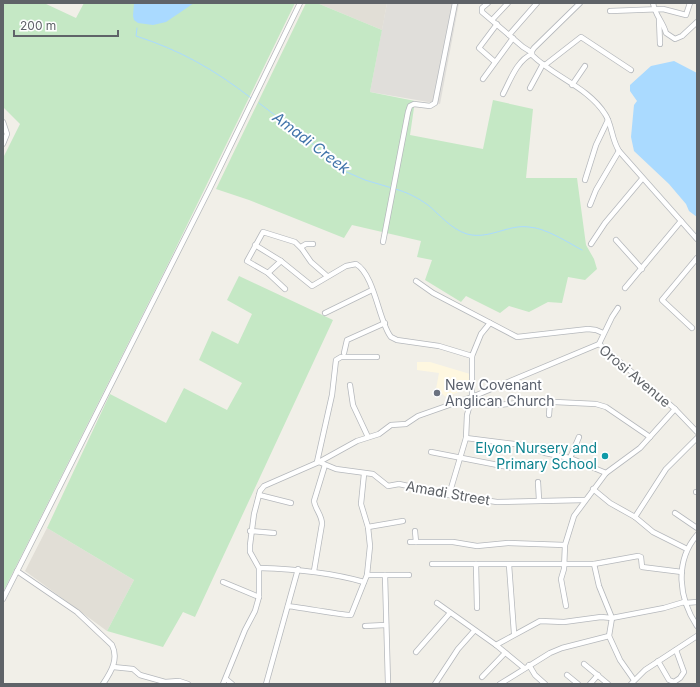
<svg xmlns="http://www.w3.org/2000/svg" width="700" height="687" font-family="Inter,sans-serif">
	<style>
		.commercial { fill: #fef7e0 }
		.industrial { fill: #e0deda }
		.education { fill: #e1ded6 }
		.green { fill: #c5e8c5 }
		.water { fill: #aadaff }
		.lines { fill: none; stroke-linecap: round; stroke-linejoin: round }
		.stream { stroke: #aadaff; stroke-width: 1 }
		.minor-casing { stroke: #b5b8bc; stroke-width: 6 }
		.minor { stroke: #fff; stroke-width: 4.5 }
		.worship-dot { fill: #6b7280; stroke: #fff; stroke-width: 1.5 }
		.culture-dot { fill: #0f9aa8; stroke: #fff; stroke-width: 1.5 }
		.labels { text-anchor: middle; stroke-width: 4; stroke-linejoin: round; paint-order: stroke }
		.street-label { font-size: 14px; fill: #5f6368; stroke: #fff }
		.worship-label { font-size: 14px; fill: #5b616d; stroke: #fff; text-anchor: start }
		.culture-label { font-size: 14px; fill: #0d838f; stroke: #fff; text-anchor: end }
		.water-label { font-size: 15px; font-style: italic; fill: #4174aa; stroke: #fff }
	</style>
	<rect width="100%" height="100%" fill="#f1efe8"/>
	<polygon class="commercial" points="417,362 430,362 470,374 469,388 446,397 436,389 439,373 417,370"/>
	<polygon class="industrial" points="387,3 459,3 440,104 370,92"/>
	<g class="education">
		<polygon points="317,3 387,3 382,30"/>
		<polygon points="47,528 134,580 107,631 25,571"/>
	</g>
	<g class="green">
		<polygon points="3,3 44,3 76,18 84,3 295,3 170,260 3,592 3,158 20,124 3,107"/>
		<polygon points="306,3 317,3 382,30 370,92 415,101 410,135 483,149 493,100 533,109 526,178 577,178 586,245 594,259 597,269 585,280 568,277 562,303 548,302 529,312 509,306 500,313 466,296 461,302 425,280 432,260 417,257 421,241 352,225 344,238 249,200 216,189"/>
		<polygon points="239,276 333,320 195,617 183,612 163,647 107,631 134,580 47,528 110,394 166,423 184,388 227,410 242,383 199,360 212,331 238,344 252,314 227,300"/>
	</g>
	<g class="water">
		<polygon points="134,3 194,3 166,22 153,25 138,23 134,20 133,16"/>
		<polygon points="674,61 697,73 697,217 689,211 686,204 669,184 634,151 631,137 634,105 637,101 630,91 630,85 651,66"/>
	</g>
	<g class="lines">
		<g class="stream">
			<path d="M137,28L136,36C180,50 215,70 251,98"/>
			<polyline points="259,103 318,148 342,170 365,180 392,188"/>
			<path d="M395,189C407,192 418,198 428,205C440,215 451,229 467,234C489,240 508,224 529,227C546,228 567,242 582,250"/>
		</g>
		<defs>
			<g id="minor">
				<polyline points="488,3 482,8 482,12 523,47 531,52"/>
				<path d="M580,3L534,48L532,51V55C554,77 588,87 605,114C612,124 611,138 619,151L697,239"/>
				<path d="M653,3C655,15 663,22 666,33L675,39L682,36L697,22"/>
				<polyline points="610,11 663,9 686,15 690,3"/>
				<polyline points="659,19 660,44"/>
				<polyline points="492,20 508,3"/>
				<polyline points="509,35 537,3"/>
				<polyline points="495,62 479,48 497,24"/>
				<polyline points="545,65 581,37 631,70"/>
				<polyline points="483,79 513,38"/>
				<polyline points="572,85 585,66"/>
				<polyline points="530,88 543,64"/>
				<path d="M503,94C510,81 517,60 532,54"/>
				<polyline points="3,122 7,134 3,144"/>
				<polyline points="585,180 596,145 608,120"/>
				<polyline points="590,205 596,190 619,151"/>
				<polyline points="616,240 642,269"/>
				<polyline points="383,242 408,112 410,106 414,104 430,106 435,103 455,3"/>
				<polyline points="591,244 605,223 642,179"/>
				<path d="M255,245L281,261L312,286L346,266L356,264C375,275 379,323 391,337L397,340L439,346L472,356"/>
				<polyline points="301,247 306,244 313,244"/>
				<polyline points="268,273 281,261"/>
				<polyline points="416,281 433,293 517,337 588,329 596,330 603,333"/>
				<polyline points="625,288 681,221"/>
				<polyline points="285,289 268,273 247,261 263,232 295,242 302,249 311,262 327,276"/>
				<polyline points="325,313 372,290"/>
				<polyline points="692,328 662,300 697,258"/>
				<polyline points="599,344 612,317 618,308"/>
				<polyline points="344,353 347,340 385,323"/>
				<polyline points="350,385 353,405 368,437"/>
				<polyline points="470,403 499,405 534,401 596,404 606,407 650,437"/>
				<polyline points="549,415 550,402"/>
				<polyline points="466,438 523,445 545,453 570,458 606,473"/>
				<polyline points="431,452 513,468"/>
				<polyline points="570,458 579,437"/>
				<polyline points="317,462 332,395 336,360 341,357 377,357"/>
				<polyline points="319,462 336,469 373,474 388,486 399,484 449,495 497,502 585,500"/>
				<polyline points="538,482 539,500"/>
				<polyline points="593,489 610,503 635,517 653,532 687,549"/>
				<polyline points="696,492 697,492"/>
				<polyline points="259,495 291,503"/>
				<polyline points="449,495 466,438 467,415 472,397 472,356 481,334 490,323"/>
				<polyline points="675,513 697,528"/>
				<polyline points="635,517 666,469 697,438"/>
				<polyline points="368,527 403,521"/>
				<polyline points="250,531 274,533"/>
				<polyline points="415,531 416,542"/>
				<path d="M697,535C674,562 679,599 697,626"/>
				<polyline points="410,542 453,542 477,546 508,543 565,545"/>
				<polyline points="432,564 594,564 638,556 641,557 642,567 682,572"/>
				<polyline points="476,564 477,608"/>
				<polyline points="594,564 599,586 612,618 609,636 620,660 634,680"/>
				<polyline points="509,565 514,633"/>
				<path d="M259,568C295,569 329,572 364,582"/>
				<path d="M17,571L77,612L112,645C119,659 111,672 103,684"/>
				<path d="M314,571L322,524C322,515 315,509 314,501L325,465"/>
				<polyline points="367,575 409,575"/>
				<polyline points="385,575 388,684"/>
				<polyline points="223,582 259,597"/>
				<polyline points="3,599 210,188 300,3"/>
				<polyline points="437,603 496,645 524,668"/>
				<polyline points="685,603 697,602"/>
				<path d="M288,606C297,607 348,616 351,615L367,575L370,546L368,527L361,504L364,474"/>
				<polyline points="566,606 561,579 564,569 565,545 574,516 606,473 640,448 675,409"/>
				<polyline points="365,626 386,625"/>
				<polyline points="496,645 540,621 564,622 601,617 612,618 664,608 684,602"/>
				<polyline points="416,652 450,613"/>
				<polyline points="658,661 669,680 674,682 680,678 684,672 676,650"/>
				<polyline points="584,664 608,684"/>
				<polyline points="529,665 535,675 545,684"/>
				<polyline points="113,667 133,669 140,675 165,682 179,681 188,684"/>
				<polyline points="567,675 578,684"/>
				<polyline points="482,677 505,653"/>
				<polyline points="226,679 232,684"/>
				<polyline points="223,684 245,630 255,611 259,597 259,568 250,552 250,545 254,514 260,491 264,486 319,462 357,441 379,434 391,425 406,424 418,416 472,397 599,344 675,409 697,432"/>
				<polyline points="266,684 298,569"/>
				<polyline points="435,684 458,649 474,631"/>
				<polyline points="500,684 550,653 562,648 609,636"/>
				<polyline points="590,684 598,675"/>
				<polyline points="631,684 645,670 697,636"/>
			</g>
		</defs>
		<use href="#minor" class="minor-casing"/>
		<use href="#minor" class="minor"/>
	</g>
	<circle class="worship-dot" cx="437" cy="393" r="4"/>
	<circle class="culture-dot" cx="605" cy="456" r="4"/>
	<g class="labels">
		<g class="street-label">
			<text transform="translate(635 376) rotate(40)" y="5">Orosi Avenue</text>
			<text transform="translate(448 493) rotate(10)" y="5">Amadi Street</text>
		</g>
		<g class="worship-label">
			<text x="445" y="390">New Covenant<tspan x="445" dy="16">Anglican Church</tspan></text>
		</g>
		<g class="culture-label">
			<text x="597" y="453">Elyon Nursery and<tspan x="597" dy="16">Primary School</tspan></text>
		</g>
		<g class="water-label">
			<text transform="translate(311 143) rotate(37)" y="5">Amadi Creek</text>
		</g>
	</g>
	<rect width="700" height="687" fill="none" stroke="#5f6368" stroke-width="8"/>
	<path d="M14 30v6h104v-6" fill="none" stroke="#5f6368" stroke-width="2"/>
	<text x="20" y="30" font-size="12" fill="#5f6368" stroke="#ffffff" stroke-width="3" paint-order="stroke">200 m</text>
</svg>
